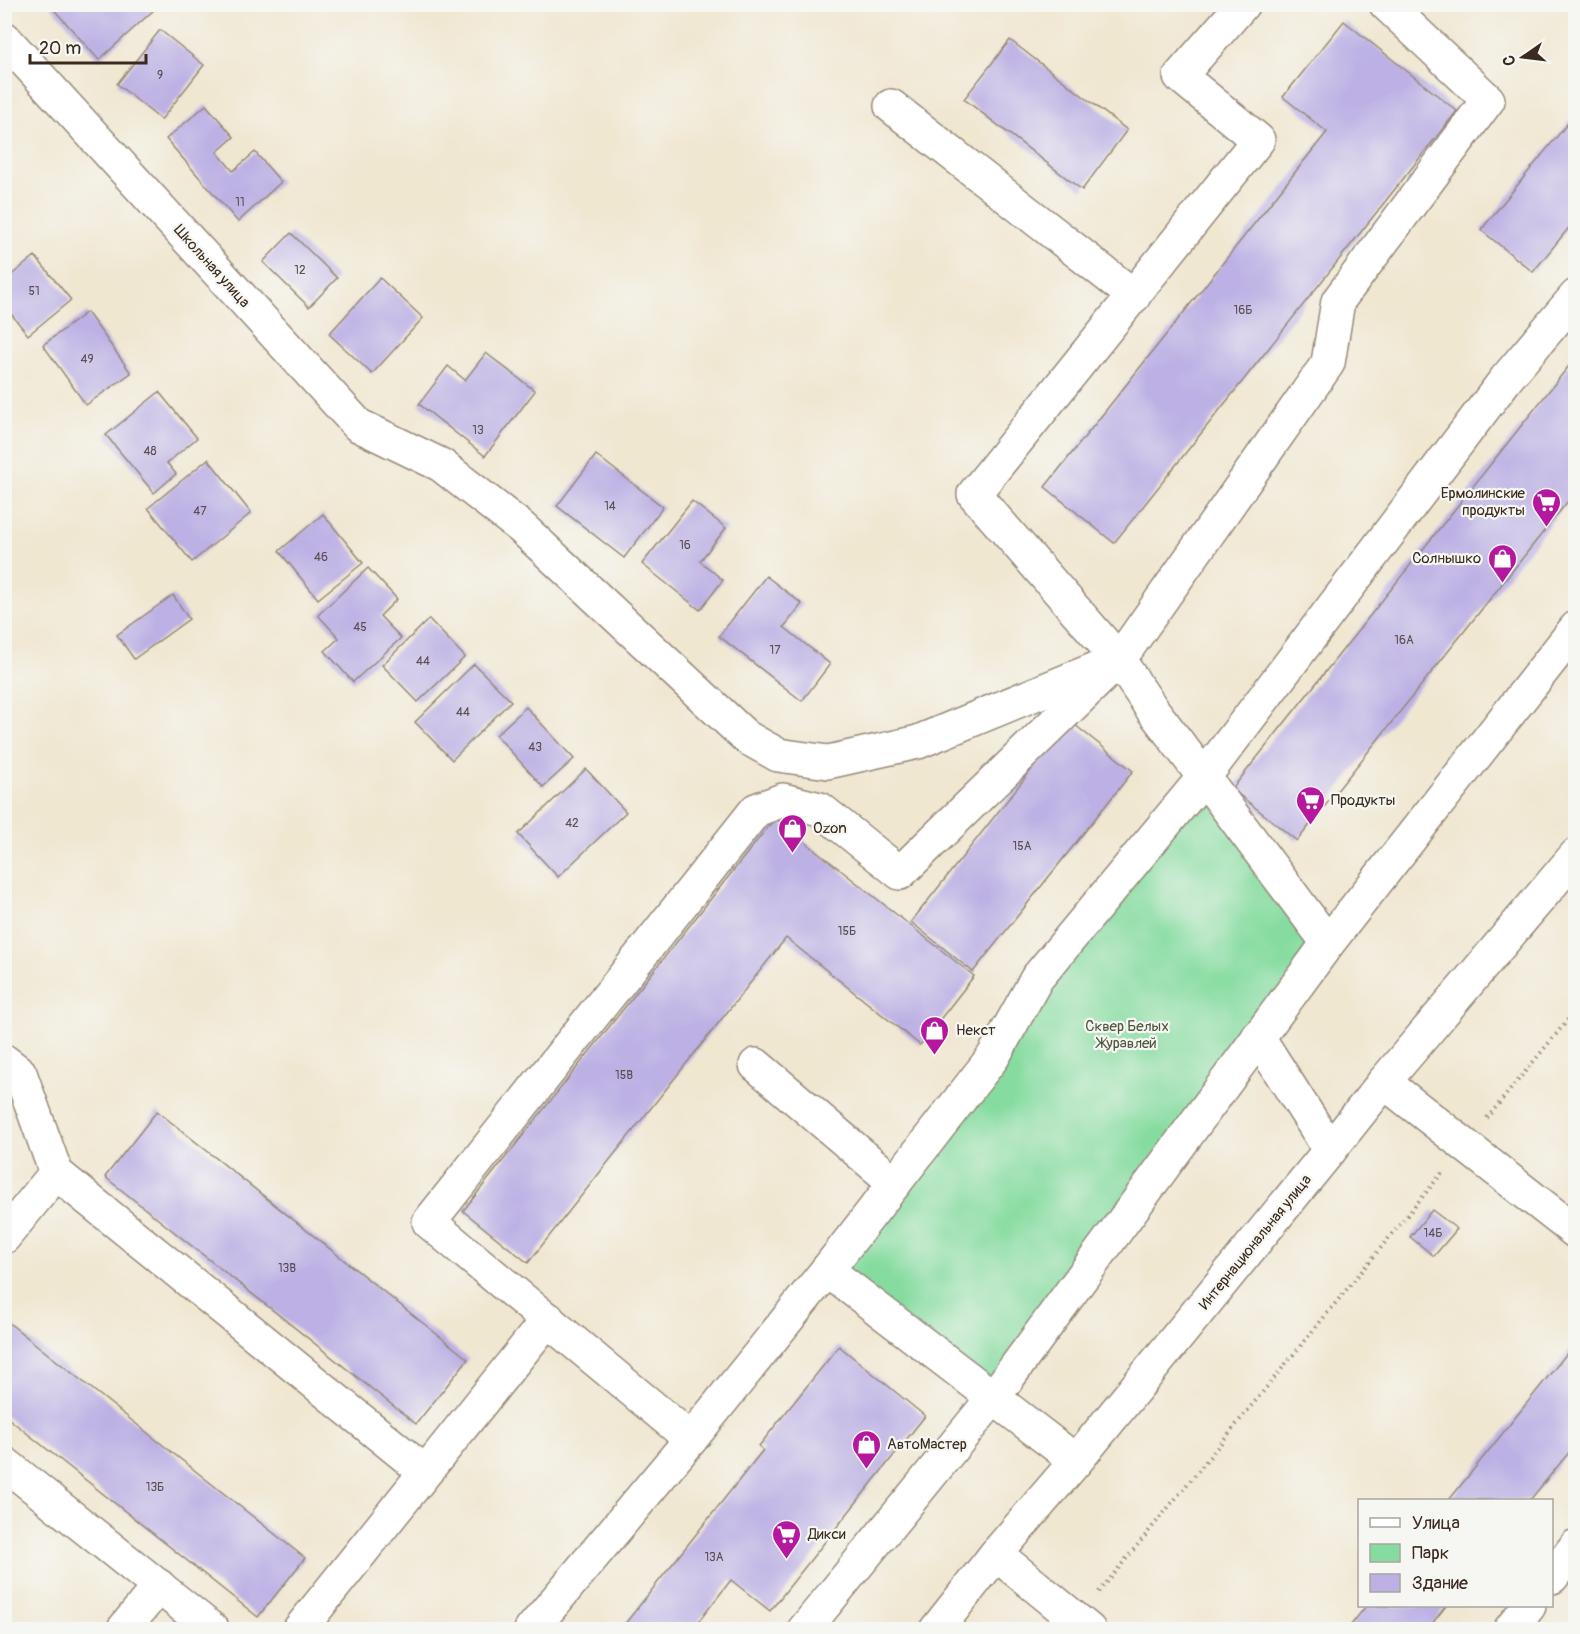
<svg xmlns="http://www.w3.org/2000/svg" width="1580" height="1634" font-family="Pangolin,sans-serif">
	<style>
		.green { fill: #86dca0; stroke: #60835f; stroke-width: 1.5 }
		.building { fill: #bcb0e4 }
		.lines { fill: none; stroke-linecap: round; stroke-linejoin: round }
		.minor-casing { stroke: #968878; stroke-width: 36 }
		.major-casing { stroke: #968878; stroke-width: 36 }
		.path { stroke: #968878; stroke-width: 4; stroke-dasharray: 1.5 4.5; stroke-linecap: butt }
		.minor { stroke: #fff; stroke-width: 33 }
		.major { stroke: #fff; stroke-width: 33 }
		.labels { text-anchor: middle; stroke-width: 4.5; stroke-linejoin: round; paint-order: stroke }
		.number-label { font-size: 12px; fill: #5b4c50 }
		.street-label { font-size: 15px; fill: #3b2a1e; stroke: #f6f6f2 }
		.poi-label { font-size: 15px; fill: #3b2a1e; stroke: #f6f6f2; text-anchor: start }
		.park-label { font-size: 15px; fill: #4e563e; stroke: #f6f6f2 }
	</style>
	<rect width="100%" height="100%" fill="#f6f6f2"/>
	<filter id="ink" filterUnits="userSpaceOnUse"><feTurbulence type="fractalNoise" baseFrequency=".0167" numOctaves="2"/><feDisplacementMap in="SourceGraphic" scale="12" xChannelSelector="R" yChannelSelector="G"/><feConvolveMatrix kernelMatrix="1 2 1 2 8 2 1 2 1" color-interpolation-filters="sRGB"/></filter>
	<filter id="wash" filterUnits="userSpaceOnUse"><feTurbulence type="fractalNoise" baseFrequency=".008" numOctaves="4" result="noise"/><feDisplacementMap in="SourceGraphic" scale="24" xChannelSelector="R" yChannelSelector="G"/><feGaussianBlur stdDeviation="1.35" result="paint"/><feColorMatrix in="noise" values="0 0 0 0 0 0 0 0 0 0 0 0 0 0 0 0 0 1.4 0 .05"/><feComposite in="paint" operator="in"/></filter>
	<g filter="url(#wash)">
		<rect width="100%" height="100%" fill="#f0e7d1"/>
		<polygon class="green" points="1204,777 1328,943 993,1398 827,1270"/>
		<g id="blocks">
			<g class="building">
				<polygon points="49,4 153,4 156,8 99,60"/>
				<polygon points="1145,4 1173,4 1173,6 1152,10"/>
				<polygon points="1344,21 1457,111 1114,543 1045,487 1327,132 1283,97"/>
				<polygon points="160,30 204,65 161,120 117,84"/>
				<polygon points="1010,40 1127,130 1082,190 964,99"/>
				<polygon points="206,105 234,137 217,152 233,171 255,152 281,182 238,222 166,139"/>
				<polygon points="1576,113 1576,219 1533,272 1481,230"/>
				<polygon points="291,233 337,278 309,307 263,262"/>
				<polygon points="35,256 71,300 28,335 4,305 4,281"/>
				<polygon points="380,278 423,318 372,374 329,334"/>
				<polygon points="87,312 131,373 86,405 43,345"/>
				<polygon points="486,353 535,391 485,456 419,404 448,366 465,380"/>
				<polygon points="1576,357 1576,491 1297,841 1232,789"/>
				<polygon points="159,392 197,438 167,463 176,474 154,493 106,435"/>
				<polygon points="596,455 663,507 624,558 557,506"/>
				<polygon points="208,459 251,513 192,562 148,508"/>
				<polygon points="692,501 726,528 700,561 723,580 700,610 642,564"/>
				<polygon points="323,514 363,563 318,599 279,551"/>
				<polygon points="368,568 397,599 380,616 401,638 353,682 325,651 339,638 318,615"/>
				<polygon points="766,576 802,604 784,627 830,664 802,701 719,636"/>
				<polygon points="173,595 189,619 134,659 117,635"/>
				<polygon points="429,619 465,657 418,702 382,665"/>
				<polygon points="474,664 511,701 452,760 415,722"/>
				<polygon points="526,707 574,759 543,787 496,735"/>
				<polygon points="1070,721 1133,771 973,972 911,922"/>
				<polygon points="586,769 626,812 558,877 518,834"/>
				<polygon points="775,818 974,976 920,1045 786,938 528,1263 463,1211"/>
				<polygon points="157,1111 468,1359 416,1424 105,1177"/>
				<polygon points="1432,1210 1457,1229 1434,1256 1410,1237"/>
				<polygon points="4,1319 305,1558 258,1617 4,1415"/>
				<polygon points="1576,1342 1576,1444 1530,1500 1449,1500"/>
				<polygon points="839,1346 925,1416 770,1611 731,1580 692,1630 620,1630 763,1450 759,1446"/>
				<polygon points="1366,1606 1446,1606 1427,1630 1347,1630"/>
			</g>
		</g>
	</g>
	<g filter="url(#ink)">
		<use href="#blocks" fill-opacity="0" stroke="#968878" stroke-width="1.5"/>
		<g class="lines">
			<defs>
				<g id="minor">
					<polyline points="1243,4 1180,76 1258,140 974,494 1119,660 1152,709 1204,777 1506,379 1576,296"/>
					<polyline points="4,38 358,425 441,465 522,528 746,737 778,755 828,762 918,742 1103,666"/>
					<polyline points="891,106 1134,296"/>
					<polyline points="1258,1037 1330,1150"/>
					<polyline points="4,1061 20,1073 56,1173 4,1237"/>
					<polyline points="756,1065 895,1183"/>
					<polyline points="1384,1082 1576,1232"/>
					<polyline points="56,1173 425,1472"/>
					<polyline points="827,1270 1076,1461"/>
					<polyline points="691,1439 429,1222 756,810 783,800 820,809 900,873 1119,660 1328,363 1338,301 1488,100 1386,4"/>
					<polyline points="4,1463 213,1630"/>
					<polyline points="996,1554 1089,1630"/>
					<polyline points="1552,1577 1576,1546"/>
					<polyline points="123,1630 159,1586"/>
					<polyline points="299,1630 548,1319"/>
					<polyline points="531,1630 691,1439 827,1270 993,1057 1037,978 1204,777 1328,943"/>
					<polyline points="804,1630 993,1398 1328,943 1576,628"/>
					<polyline points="1510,1630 1529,1606"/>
				</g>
				<polyline id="major" points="936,1630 996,1554 1076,1461 1330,1150 1384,1082 1576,855"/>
			</defs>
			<use href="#minor" class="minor-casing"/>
			<use href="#major" class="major-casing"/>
			<g class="path">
				<polyline points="1487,1118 1576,1010"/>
				<polyline points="1099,1592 1442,1173"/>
			</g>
			<use href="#minor" class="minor"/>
			<use href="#major" class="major"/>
		</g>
	</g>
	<defs>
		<symbol id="supermarket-pin" viewBox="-11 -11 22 30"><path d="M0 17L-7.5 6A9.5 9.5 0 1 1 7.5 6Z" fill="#b5179e" stroke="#f6f6f2"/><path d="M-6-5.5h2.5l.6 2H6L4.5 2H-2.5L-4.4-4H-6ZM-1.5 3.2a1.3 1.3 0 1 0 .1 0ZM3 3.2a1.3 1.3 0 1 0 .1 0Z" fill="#fff"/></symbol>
		<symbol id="shop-pin" viewBox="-11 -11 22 30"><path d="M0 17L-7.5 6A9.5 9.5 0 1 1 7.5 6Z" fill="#b5179e" stroke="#f6f6f2"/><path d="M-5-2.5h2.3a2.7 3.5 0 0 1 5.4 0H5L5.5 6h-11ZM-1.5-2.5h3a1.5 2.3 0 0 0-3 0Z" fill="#fff"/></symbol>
	</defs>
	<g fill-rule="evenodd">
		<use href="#supermarket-pin" x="1530" y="486" width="33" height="45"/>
		<use href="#shop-pin" x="1486" y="542" width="33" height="45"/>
		<use href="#supermarket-pin" x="1294" y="784" width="33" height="45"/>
		<use href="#shop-pin" x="776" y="812" width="33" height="45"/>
		<use href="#shop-pin" x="918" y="1014" width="33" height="45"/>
		<use href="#shop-pin" x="850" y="1428" width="33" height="45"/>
		<use href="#supermarket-pin" x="770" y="1518" width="33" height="45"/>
	</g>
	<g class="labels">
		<g class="number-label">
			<text x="160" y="79">9</text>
			<text x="240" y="206">11</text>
			<text x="300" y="274">12</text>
			<text x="34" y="295">51</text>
			<text x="1243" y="314">16Б</text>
			<text x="87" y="363">49</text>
			<text x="478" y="434">13</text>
			<text x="150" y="455">48</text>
			<text x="610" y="510">14</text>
			<text x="200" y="515">47</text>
			<text x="685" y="549">16</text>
			<text x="321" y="561">46</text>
			<text x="360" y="631">45</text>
			<text x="1404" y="644">16А</text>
			<text x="775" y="654">17</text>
			<text x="423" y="665">44</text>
			<text x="463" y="716">44</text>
			<text x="535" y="751">43</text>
			<text x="572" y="827">42</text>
			<text x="1022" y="850">15А</text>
			<text x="847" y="935">15Б</text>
			<text x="624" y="1079">15В</text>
			<text x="1433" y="1237">14Б</text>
			<text x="287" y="1272">13В</text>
			<text x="155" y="1491">13Б</text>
			<text x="714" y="1561">13А</text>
		</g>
		<g class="street-label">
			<text transform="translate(212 266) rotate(48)" y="5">Школьная улица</text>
			<text transform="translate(1255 1242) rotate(-51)" y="5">Интернациональная улица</text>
		</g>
		<g class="poi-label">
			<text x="1525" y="498" text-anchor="end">Ермолинские<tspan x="1525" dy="17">продукты</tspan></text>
			<text x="1481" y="563" text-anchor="end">Солнышко</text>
			<text x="1331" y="805">Продукты</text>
			<text x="813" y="833">Ozon</text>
			<text x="956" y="1035">Некст</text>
			<text x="887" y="1449">АвтоМастер</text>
			<text x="808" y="1539">Дикси</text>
		</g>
		<g class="park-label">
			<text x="1127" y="1031">Сквер Белых<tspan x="1127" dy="17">Журавлей</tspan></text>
		</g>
	</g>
	<rect width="1580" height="1634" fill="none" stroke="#f6f6f2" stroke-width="24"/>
	<rect x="1358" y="1499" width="195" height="108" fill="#f6f6f2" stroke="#aba49d" stroke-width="1.5"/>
	<rect x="1370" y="1518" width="30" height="9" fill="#ffffff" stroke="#aba49d" stroke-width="1.5"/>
	<text x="1412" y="1529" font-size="18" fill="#3b2a1e">Улица</text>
	<rect x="1370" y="1544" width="30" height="18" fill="#86dca0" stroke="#aba49d" stroke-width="1.5"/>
	<text x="1412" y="1559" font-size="18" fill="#3b2a1e">Парк</text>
	<rect x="1370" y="1574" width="30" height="18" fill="#bcb0e4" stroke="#aba49d" stroke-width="1.5"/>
	<text x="1412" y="1589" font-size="18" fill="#3b2a1e">Здание</text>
	<g transform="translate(1523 57) rotate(256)" stroke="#f6f6f2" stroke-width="4.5" paint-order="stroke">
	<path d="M0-4.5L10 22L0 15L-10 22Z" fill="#3b2a1e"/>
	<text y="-9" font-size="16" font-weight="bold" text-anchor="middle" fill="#3b2a1e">С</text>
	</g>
	<path d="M30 54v9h116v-9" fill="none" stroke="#3b2a1e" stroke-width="3"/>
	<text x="39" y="54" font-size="18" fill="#3b2a1e" stroke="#f6f6f2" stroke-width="4.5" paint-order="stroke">20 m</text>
</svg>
